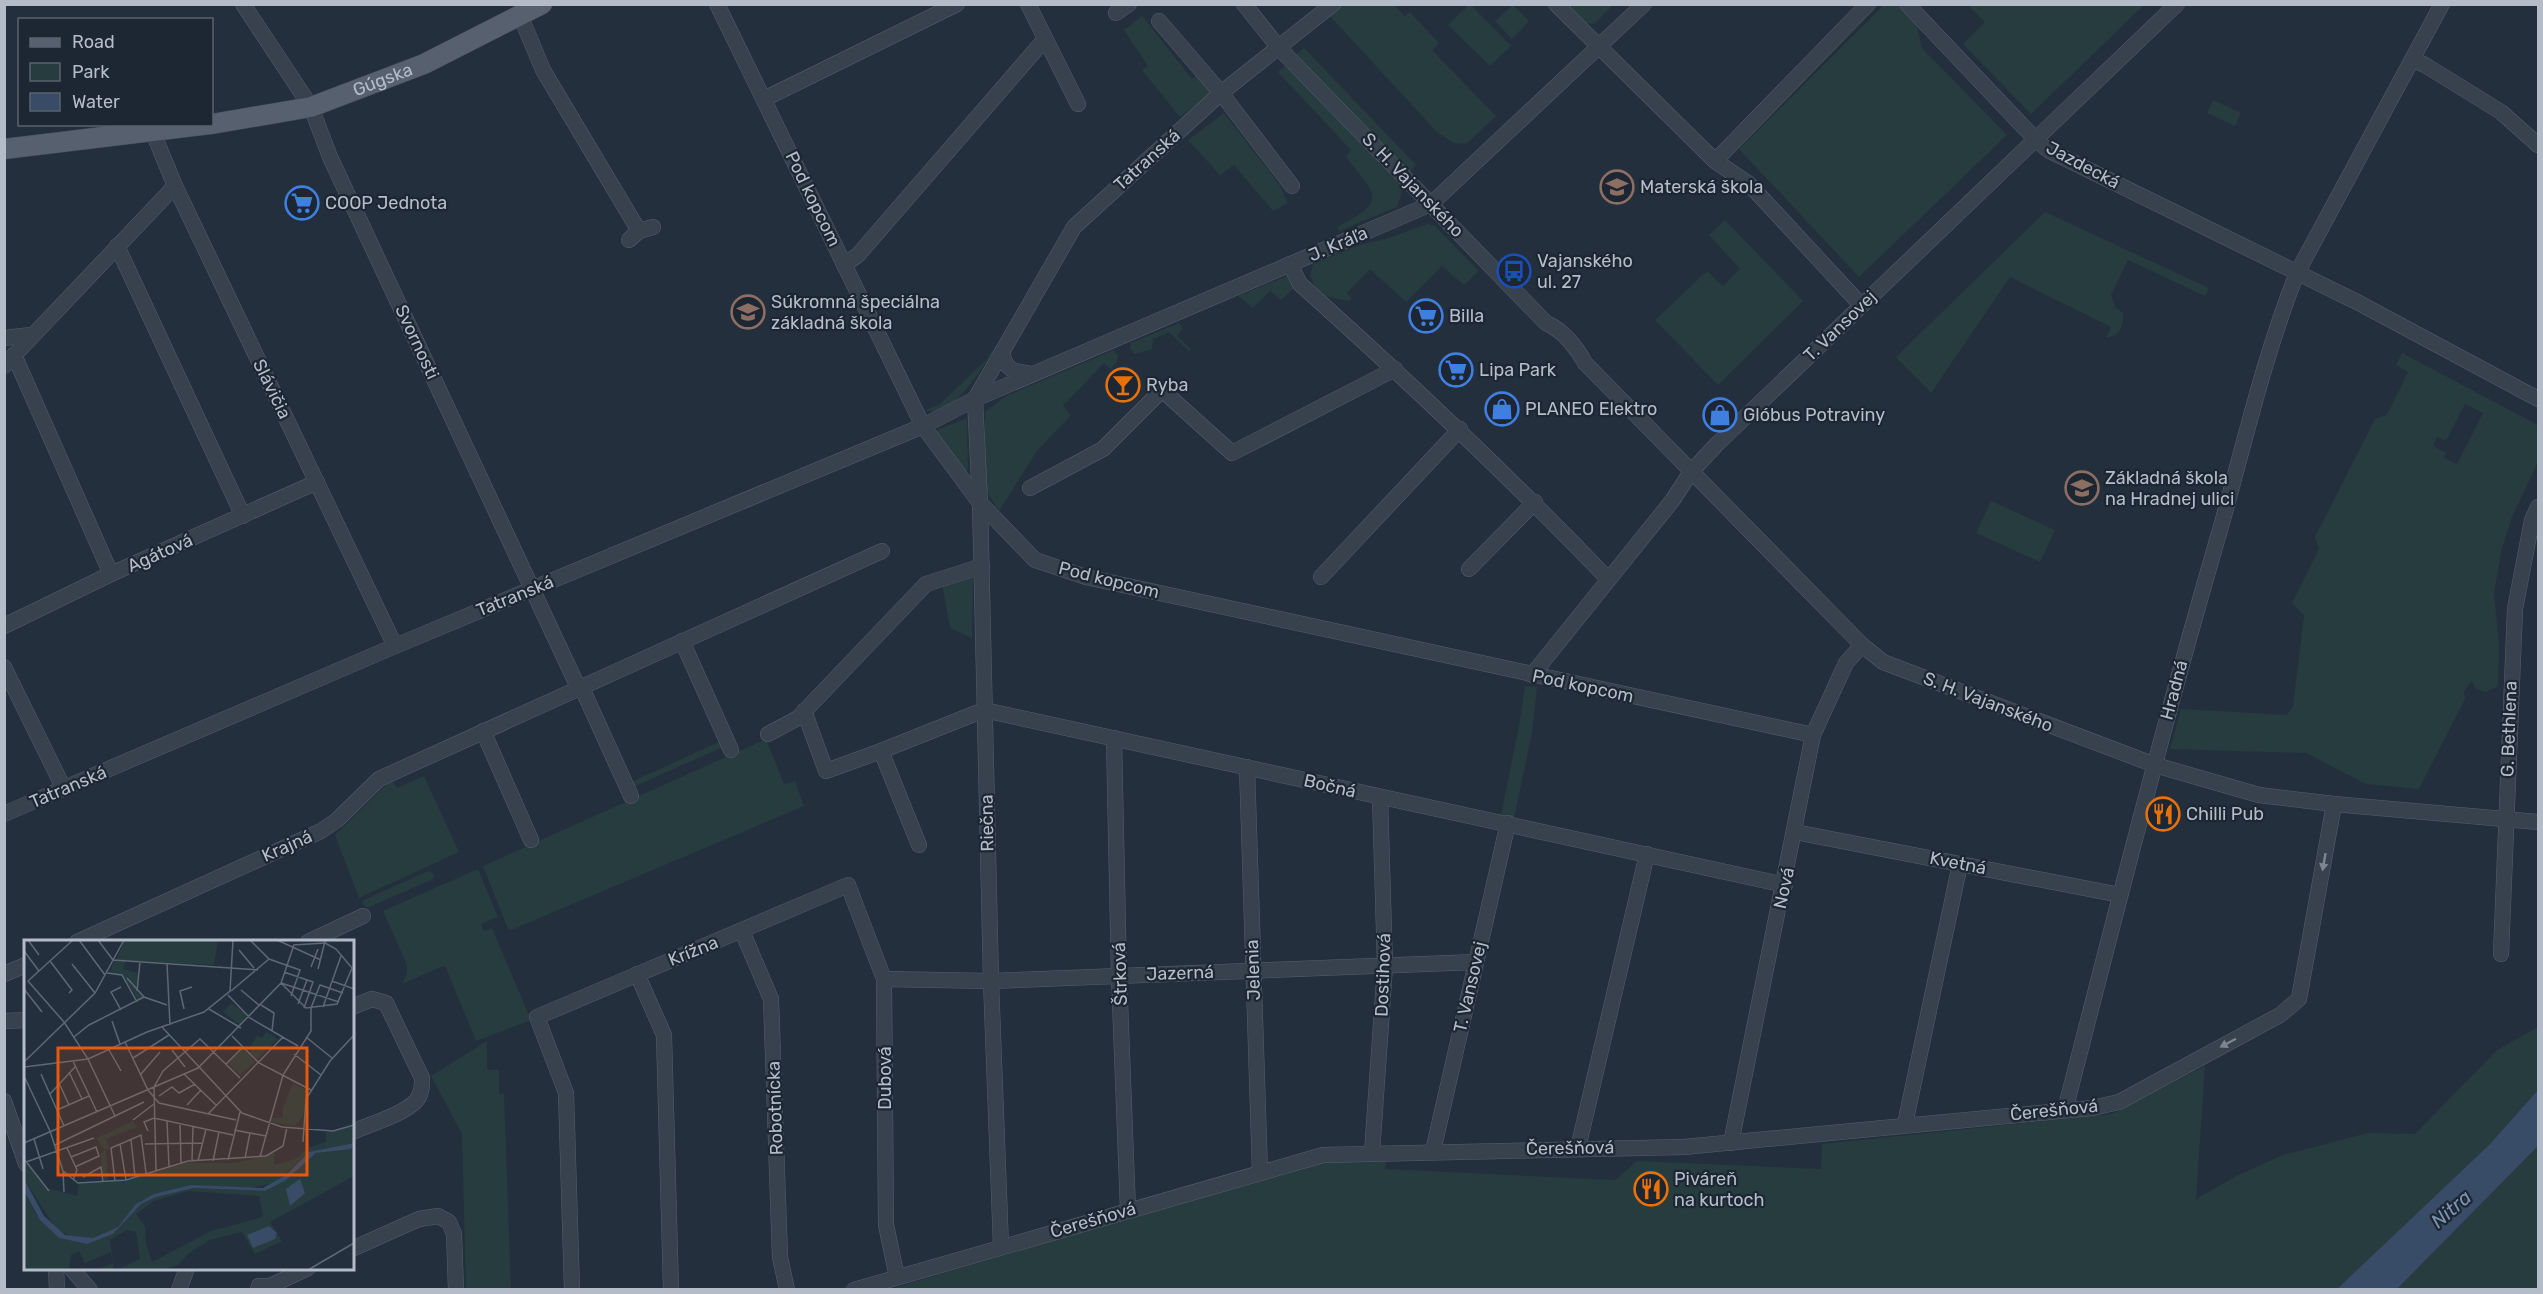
<svg xmlns="http://www.w3.org/2000/svg" width="2543" height="1294" font-family="Rubik,sans-serif">
	<style>
		.green { fill: #263c3f; fill-rule: evenodd }
		.water { fill: #394c67 }
		.lines { fill: none; stroke-linecap: round; stroke-linejoin: round }
		.minor-casing { stroke: #565f6c; stroke-width: 16 }
		.major-casing { stroke: #414a57; stroke-width: 21 }
		.minor { stroke: #38414e; stroke-width: 15 }
		.major { stroke: #56606e; stroke-width: 20 }
		.oneway { fill: #7c8592 }
		.labels { text-anchor: middle; stroke-width: 4.5; stroke-linejoin: round; paint-order: stroke }
		.street-label { font-size: 18px; fill: #b4bcc9; stroke: #1d2633 }
		.poi-label { font-size: 18px; fill: #b4bcc9; stroke: #1d2633; text-anchor: start }
		.water-label { font-size: 20px; font-style: italic; fill: #7c92b1; stroke: #1d2633 }
		.inset-road { fill: none; stroke: #5e6776; stroke-width: 1.5 }
		.view { fill: #e8590c; fill-opacity: 0.15; stroke: #e8590c; stroke-width: 3 }
		.inset-edge { fill: none; stroke: #b4bcc9; stroke-width: 3 }
	</style>
	<rect width="100%" height="100%" fill="#242f3e"/>
	<g class="green">
		<polygon points="1341,4 1394,5 1405,16 1410,12 1439,43 1432,50 1496,116 1466,144 1454,143 1437,132 1329,15"/>
		<polygon points="1469,5 1471,5 1511,46 1490,66 1448,25"/>
		<polygon points="1513,5 1529,21 1512,39 1495,21"/>
		<polygon points="1568,5 1613,5 1594,24 1586,23"/>
		<polygon points="1884,5 1897,5 1916,23 1922,48 2007,135 1859,277 1739,149"/>
		<polygon points="1972,5 1972,4 2144,5 2031,114 1964,45 1964,43 1985,22 1970,7"/>
		<polygon points="1142,16 1192,79 1199,74 1212,93 1180,117 1142,70 1148,66 1124,30"/>
		<polygon points="1304,48 1416,165 1409,173 1295,55"/>
		<path d="M1286,65L1403,188L1397,207L1339,231L1337,227C1388,201 1377,196 1346,157L1351,150L1278,72Z"/>
		<polygon points="2213,100 2241,113 2235,126 2207,113"/>
		<polygon points="1224,113 1279,184 1288,203 1273,211 1234,165 1220,175 1188,140"/>
		<path d="M2045,212L2209,288L2205,296L2128,260L2111,295L2115,307L2123,313C2124,325 2120,337 2107,337L2111,327L2010,277L1931,393L1896,357Z"/>
		<polygon points="1725,220 1803,301 1718,385 1655,320 1707,271 1723,286 1740,269 1709,235"/>
		<polygon points="1427,224 1435,226 1479,271 1464,285 1442,266 1406,302 1370,269 1347,293 1352,298 1349,301 1320,295 1310,276 1313,264 1359,245 1386,239"/>
		<polygon points="1290,275 1294,288 1281,300 1270,291 1253,308 1238,296"/>
		<polygon points="1179,323 1183,328 1177,336 1191,349 1189,351 1169,332 1153,339 1152,349 1134,354 1130,348 1131,343"/>
		<path d="M992,350L993,351C983,367 949,423 926,410L940,404L986,360Z"/>
		<polygon points="1114,350 1118,355 1117,362 1110,369 1104,363 1063,406 1071,415 1037,451 999,511 990,497 985,486 985,412 1006,396"/>
		<path d="M2402,353L2538,425V462L2512,517L2502,548L2494,592L2499,646L2498,686L2486,692L2476,689L2472,681L2464,691L2465,699L2419,789L2366,784L2306,753L2170,749L2181,709L2287,715L2293,706L2304,615L2292,603L2319,549L2315,537L2375,419L2387,415L2408,372L2396,365ZM2465,404L2483,413L2457,464L2444,458L2446,453L2433,446L2437,437L2446,441Z"/>
		<polygon points="967,418 968,469 965,471 935,431"/>
		<polygon points="1991,501 2055,530 2040,562 1976,533"/>
		<polygon points="973,576 972,638 950,628 942,584"/>
		<polygon points="1525,686 1537,687 1532,733 1514,818 1501,815 1519,726"/>
		<polygon points="766,739 784,784 795,781 804,806 511,930 508,929 483,866"/>
		<polygon points="721,741 723,747 631,788 629,783"/>
		<polygon points="424,776 459,852 359,898 335,835 391,780 397,788"/>
		<polygon points="478,869 498,917 481,924 484,931 492,928 531,1020 476,1041 446,968 443,966 402,984 407,973 407,965 383,911"/>
		<polygon points="428,871 434,874 433,879 367,908 362,903 364,900"/>
		<polygon points="2538,1027 2538,1090 2489,1145 2337,1289 887,1290 1322,1161 1386,1157 1385,1169 1615,1180 1637,1161 1821,1169 1822,1144 2112,1114 2205,1066 2196,1199 2236,1176 2283,1155 2368,1133 2415,1134 2497,1050"/>
		<polygon points="487,1041 487,1070 499,1070 499,1094 504,1094 511,1289 466,1289 462,1134 431,1076"/>
		<polygon points="2538,1146 2538,1289 2396,1290"/>
	</g>
	<polygon class="water" points="2538,1090 2538,1146 2399,1287 2396,1290 2337,1289 2489,1145"/>
	<g class="lines">
		<defs>
			<g id="minor">
				<polyline points="243,4 311,107 330,157 578,687"/>
				<polyline points="717,4 923,426 980,503 1035,560 1086,577 1813,735"/>
				<polyline points="1028,4 1078,104"/>
				<path d="M1244,4L1279,48L1546,323C1563,330 1577,348 1585,363L1862,645L1883,662L2155,765L2259,795L2334,804L2538,822"/>
				<polyline points="1556,4 1715,161 1749,184 1861,305"/>
				<polyline points="1907,4 2035,139 2048,150 2359,303 2538,399"/>
				<polyline points="1116,13 1129,4"/>
				<polyline points="520,15 543,70 639,231"/>
				<polyline points="1159,21 1221,93 1292,186"/>
				<polyline points="2413,60 2425,65 2501,112 2538,145"/>
				<polyline points="764,99 957,4"/>
				<polyline points="152,130 175,186 395,646"/>
				<polyline points="1715,161 1868,4"/>
				<polyline points="629,240 639,231 653,227"/>
				<polyline points="117,246 243,516"/>
				<path d="M1290,264L1300,284C1406,379 1509,476 1608,579"/>
				<polyline points="844,265 858,255 1045,39"/>
				<polyline points="4,338 31,335"/>
				<path d="M1002,352C1006,372 1014,371 1032,374"/>
				<polyline points="14,355 111,574"/>
				<polyline points="4,366 175,186"/>
				<polyline points="975,399 980,503 991,981 1001,1247"/>
				<polyline points="975,399 1074,227 1221,93 1333,4"/>
				<polyline points="1030,488 1103,449 1162,390 1232,453 1395,369"/>
				<polyline points="1469,569 1535,502"/>
				<polyline points="1321,577 1460,429"/>
				<polyline points="4,626 111,574 317,482"/>
				<polyline points="682,641 731,750"/>
				<polyline points="4,667 64,789"/>
				<polyline points="1532,675 1672,501 1691,472 1717,444 2177,4"/>
				<polyline points="581,686 631,796"/>
				<polyline points="804,711 826,771 881,751"/>
				<polyline points="483,731 531,840"/>
				<polyline points="768,734 798,718 926,584 982,566"/>
				<polyline points="1114,738 1119,976 1128,1210"/>
				<polyline points="1247,767 1260,1173"/>
				<polyline points="4,814 395,646 923,426 975,399 1431,204 1644,4"/>
				<polyline points="1795,832 2120,895"/>
				<polyline points="919,845 881,751 984,710 1785,885"/>
				<polyline points="742,931 771,999 780,1257 787,1290"/>
				<polyline points="77,942 321,831 337,820 379,779 882,551"/>
				<polyline points="308,942 363,916"/>
				<polyline points="2501,954 2515,609 2532,520 2538,507"/>
				<polyline points="4,974 26,965"/>
				<polyline points="637,974 664,1035 671,1290"/>
				<polyline points="884,979 991,981 1476,962"/>
				<path d="M352,1007L372,999L386,1003L422,1078C422,1086 422,1094 416,1101C404,1114 370,1124 352,1132"/>
				<polyline points="4,1021 26,1020"/>
				<polyline points="4,1101 26,1164"/>
				<path d="M2065,1110C2115,916 2164,722 2220,530C2244,445 2264,356 2297,273L2442,4"/>
				<polyline points="1905,1124 1960,864"/>
				<polyline points="1731,1143 1813,735 1846,663 1862,645"/>
				<polyline points="1578,1148 1647,854"/>
				<polyline points="1433,1151 1508,823"/>
				<polyline points="1372,1153 1385,966 1380,797"/>
				<polyline points="352,1249 419,1219 438,1216 449,1222 454,1234 456,1290"/>
				<polyline points="56,1268 57,1290"/>
				<polyline points="71,1268 90,1290"/>
				<polyline points="179,1290 187,1268"/>
				<polyline points="258,1290 259,1286 270,1286 308,1268"/>
				<polyline points="572,1290 566,1093 537,1017 848,885 884,979 886,1225 897,1277"/>
				<polyline points="854,1290 1323,1155 1684,1147 2092,1108 2119,1102 2280,1015 2299,999 2334,804"/>
			</g>
			<g id="major">
				<path id="s1" d="M212,124L311,107L424,64L542,4"/>
				<polyline points="4,149 210,124"/>
			</g>
		</defs>
		<use href="#minor" class="minor-casing"/>
		<use href="#major" class="major-casing"/>
		<use href="#minor" class="minor"/>
		<use href="#major" class="major"/>
	</g>
	<defs><path id="oneway-solid" d="M-6-.8H1V-3.2L6.5 0L1 3.2V.8H-6Z" transform="scale(1.5)"/></defs>
	<g class="oneway">
		<use href="#oneway-solid" transform="translate(2324 862) rotate(100)"/>
		<use href="#oneway-solid" transform="translate(2228 1043) rotate(152)"/>
	</g>
	<defs>
		<symbol id="school-ring" viewBox="-11 -11 22 22"><circle r="9.5" fill="#1d2633" stroke="#8d6e63" stroke-width="1.5"/><path d="M0-5L7-2L0 1L-7-2ZM-4 1L0 2.5L4 1V4Q0 6-4 4Z" fill="#8d6e63"/></symbol>
		<symbol id="supermarket-ring" viewBox="-11 -11 22 22"><circle r="9.5" fill="#1d2633" stroke="#3f7fe0" stroke-width="1.5"/><path d="M-6-5.5h2.5l.6 2H6L4.5 2H-2.5L-4.4-4H-6ZM-1.5 3.2a1.3 1.3 0 1 0 .1 0ZM3 3.2a1.3 1.3 0 1 0 .1 0Z" fill="#3f7fe0"/></symbol>
		<symbol id="bus-ring" viewBox="-11 -11 22 22"><circle r="9.5" fill="#1d2633" stroke="#1a4fb4" stroke-width="1.5"/><path d="M-5-6H5V4H4V6H2V4H-2V6H-4V4H-5ZM-3.5-4V0h7V-4ZM-3.5 1.2v1.5H-2V1.2ZM2 1.2v1.5H3.5V1.2Z" fill="#1a4fb4"/></symbol>
		<symbol id="bar-ring" viewBox="-11 -11 22 22"><circle r="9.5" fill="#1d2633" stroke="#e8710a" stroke-width="1.5"/><path d="M-6-5H6L.8 .8V4.5H3.5V6h-7V4.5H-.8V.8Z" fill="#e8710a"/></symbol>
		<symbol id="shop-ring" viewBox="-11 -11 22 22"><circle r="9.5" fill="#1d2633" stroke="#3f7fe0" stroke-width="1.5"/><path d="M-5-2.5h2.3a2.7 3.5 0 0 1 5.4 0H5L5.5 6h-11ZM-1.5-2.5h3a1.5 2.3 0 0 0-3 0Z" fill="#3f7fe0"/></symbol>
		<symbol id="restaurant-ring" viewBox="-11 -11 22 22"><circle r="9.5" fill="#1d2633" stroke="#e8710a" stroke-width="1.5"/><path d="M-5-6h1v4h1v-4h1v4h1v-4h1v5L-1.5 .5V6h-2V.5L-5-1ZM5-6V6H3V1.5H1.5Q1.5-4 5-6Z" fill="#e8710a"/></symbol>
	</defs>
	<g fill-rule="evenodd">
		<use href="#school-ring" x="1598" y="168" width="38" height="38"/>
		<use href="#supermarket-ring" x="283" y="184" width="38" height="38"/>
		<use href="#bus-ring" x="1495" y="252" width="38" height="38"/>
		<use href="#school-ring" x="729" y="293" width="38" height="38"/>
		<use href="#supermarket-ring" x="1407" y="297" width="38" height="38"/>
		<use href="#supermarket-ring" x="1437" y="351" width="38" height="38"/>
		<use href="#bar-ring" x="1104" y="366" width="38" height="38"/>
		<use href="#shop-ring" x="1483" y="390" width="38" height="38"/>
		<use href="#shop-ring" x="1701" y="396" width="38" height="38"/>
		<use href="#school-ring" x="2063" y="469" width="38" height="38"/>
		<use href="#restaurant-ring" x="2144" y="795" width="38" height="38"/>
		<use href="#restaurant-ring" x="1632" y="1170" width="38" height="38"/>
	</g>
	<g class="labels">
		<g class="street-label">
			<text dy="6" stroke="none"><textPath href="#s1" startOffset="177">Gúgska</textPath></text>
			<text transform="translate(1147 160) rotate(-42)" y="6">Tatranská</text>
			<text transform="translate(2083 165) rotate(28)" y="6">Jazdecká</text>
			<text transform="translate(1413 185) rotate(46)" y="6">S. H. Vajanského</text>
			<text transform="translate(813 199) rotate(64)" y="6">Pod kopcom</text>
			<text transform="translate(1338 244) rotate(-23)" y="6">J. Kráľa</text>
			<text transform="translate(1840 326) rotate(-44)" y="6">T. Vansovej</text>
			<text transform="translate(417 342) rotate(65)" y="6">Svornosti</text>
			<text transform="translate(272 389) rotate(64)" y="6">Slávičia</text>
			<text transform="translate(160 553) rotate(-24)" y="6">Agátová</text>
			<text transform="translate(1109 580) rotate(14)" y="6">Pod kopcom</text>
			<text transform="translate(515 596) rotate(-22)" y="6">Tatranská</text>
			<text transform="translate(1583 686) rotate(12)" y="6">Pod kopcom</text>
			<text transform="translate(2174 690) rotate(-75)" y="6">Hradná</text>
			<text transform="translate(1988 702) rotate(21)" y="6">S. H. Vajanského</text>
			<text transform="translate(2509 729) rotate(-88)" y="6">G. Bethlena</text>
			<text transform="translate(1330 786) rotate(13)" y="6">Bočná</text>
			<text transform="translate(68 787) rotate(-23)" y="6">Tatranská</text>
			<text transform="translate(987 823) rotate(-91)" y="6">Riečna</text>
			<text transform="translate(287 846) rotate(-24)" y="6">Krajná</text>
			<text transform="translate(1958 863) rotate(11)" y="6">Kvetná</text>
			<text transform="translate(1784 888) rotate(-78)" y="6">Nová</text>
			<text transform="translate(693 951) rotate(-22)" y="6">Krížna</text>
			<text transform="translate(1253 970) rotate(-92)" y="6">Jelenia</text>
			<text transform="translate(1180 973) rotate(-2)" y="6">Jazerná</text>
			<text transform="translate(1120 974) rotate(-92)" y="6">Štrková</text>
			<text transform="translate(1383 975) rotate(-88)" y="6">Dostihová</text>
			<text transform="translate(1470 987) rotate(-77)" y="6">T. Vansovej</text>
			<text transform="translate(885 1078) rotate(-90)" y="6">Dubová</text>
			<text transform="translate(775 1108) rotate(-92)" y="6">Robotnícka</text>
			<text transform="translate(2054 1110) rotate(-6)" y="6">Čerešňová</text>
			<text transform="translate(1570 1148) rotate(-1)" y="6">Čerešňová</text>
			<text transform="translate(1093 1220) rotate(-16)" y="6">Čerešňová</text>
		</g>
		<g class="poi-label">
			<text x="1640" y="193">Materská škola</text>
			<text x="325" y="209">COOP Jednota</text>
			<text x="1537" y="267">Vajanského<tspan x="1537" dy="21">ul. 27</tspan></text>
			<text x="771" y="308">Súkromná špeciálna<tspan x="771" dy="21">základná škola</tspan></text>
			<text x="1449" y="322">Billa</text>
			<text x="1479" y="376">Lipa Park</text>
			<text x="1146" y="391">Ryba</text>
			<text x="1525" y="415">PLANEO Elektro</text>
			<text x="1743" y="421">Glóbus Potraviny</text>
			<text x="2105" y="484">Základná škola<tspan x="2105" dy="21">na Hradnej ulici</tspan></text>
			<text x="2186" y="820">Chilli Pub</text>
			<text x="1674" y="1185">Piváreň<tspan x="1674" dy="21">na kurtoch</tspan></text>
		</g>
		<g class="water-label">
			<text transform="translate(2451 1209) rotate(-41)" y="7">Nitra</text>
		</g>
	</g>
	<g transform="translate(24 940)">
		<rect width="330" height="330" fill="#242f3e"/>
		<path d="M100,0H194L190,25L93,20ZM90,21H101L99,29L114,33L112,50L118,57L114,60L99,36L86,33ZM207,63L223,75L216,85L199,72ZM242,92L254,99L233,119L226,113L227,106L233,95L238,98ZM219,108L231,122L216,135L204,123ZM269,143L284,151L279,176L271,186L247,182L248,178H259V167ZM109,181L113,187L82,199L86,208L82,210L84,241L80,240L76,214L81,210L72,198ZM330,186V203L285,212L251,243L222,249L167,245L117,260L94,287L69,298H51L32,289L0,239V219L22,248L53,256L55,244L102,240L161,223H212L250,213V225L271,219L284,208L302,202V192ZM330,208V236L246,282L258,301L231,314L218,292L186,300L165,313L154,325L138,330H93L116,319L112,292L103,290L86,300L90,330H73L89,323L87,312L61,323L55,311L47,315L45,330H0V251L11,273L35,298L63,304L89,294L117,264L132,257L170,248L241,251L269,234L292,213ZM164,251L235,256L239,277L187,291L128,322L122,304L121,286L112,274L130,261Z" fill="#263c3f" fill-rule="evenodd"/>
		<path d="M330,203L327,209L292,213L262,240L241,251L170,248L132,257L117,264L89,294L63,304L35,298L16,280L0,251V239L20,276L41,295L69,298L94,287L112,264L130,254L167,245L239,248L262,235L285,212ZM276,239L281,253L266,266L262,249ZM245,286L253,293L251,299L229,308L223,295Z" fill="#394c67"/>
		<path class="inset-road" d="M4,0L15,15M49,0L4,41L40,82L64,119L91,176M55,0L81,35M74,0L89,20M226,0L245,19L276,30L267,56M253,0L297,20M301,3L312,9L328,28M269,5L301,3M215,10L230,28M0,11L15,31M89,20L234,30M26,21L48,50L45,53M143,23L146,85M48,24L71,53M287,27L294,9M294,29L301,1M260,32L289,42L280,68M83,33L98,35L113,62M103,38L120,57L143,65M308,41L330,49M257,43L282,68L313,64L328,28M257,43L315,62M97,47L87,52L97,70M0,49L18,72M217,50L236,66M113,51L116,22M207,51L245,19M204,55L226,78L274,106M274,64L283,40M237,65L250,73L248,91M299,67L317,16M160,69L156,51L168,47M185,69L217,88M88,81L96,104M138,87L218,173L258,187L309,191L330,185M208,96L235,123L287,150M50,97L65,85L120,57M282,97L308,118M101,102L124,150L135,163L212,180M85,110L97,131M148,110L161,127M270,114L297,135M109,118L145,95M49,121L73,172M0,122L71,53L100,0M202,124L219,107M0,127L64,119L123,92L180,72L206,51L209,0M45,132L58,159M17,134L40,186M117,134L136,112M160,134L192,165M0,136L26,191L39,231L54,243L102,240L164,221L242,216L259,206L263,187M35,143L45,165M130,147L139,131L176,99L216,138M130,147L132,230M26,154L51,127M135,156L148,147L155,153L171,144M163,165L177,150M33,170L65,156M184,174L259,97M109,180L130,164M143,181L145,227M156,183L157,223M210,190L242,196M124,191L120,182L130,178L209,195M10,199L19,229M107,200L111,236M279,202L282,159L306,121L330,95M0,203L174,128L257,43L270,5M96,204L102,240M121,204L179,203M31,205L120,162M43,208L53,230L49,240M47,217L72,207L75,216L51,227M236,217L259,135L287,91V68L296,45L319,53M221,218L226,193M0,219L25,251M204,220L216,172M168,221L169,186M174,221L182,189M189,221L195,192M2,222L70,198M39,231L40,252M59,237L77,227L79,242M91,241L87,208L117,195L122,233M284,330L330,303"/>
		<path class="view" d="M34,108H283V235H34Z"/>
		<rect width="330" height="330" class="inset-edge"/>
	</g>
	<rect width="2543" height="1294" fill="none" stroke="#b4bcc9" stroke-width="12"/>
	<rect x="18" y="18" width="195" height="108" fill="#1d2633" stroke="#59626f" stroke-width="1.5"/>
	<rect x="30" y="38" width="30" height="9" fill="#56606e" stroke="#59626f" stroke-width="1.5"/>
	<text x="72" y="48" font-size="18" fill="#b4bcc9">Road</text>
	<rect x="30" y="63" width="30" height="18" fill="#263c3f" stroke="#59626f" stroke-width="1.5"/>
	<text x="72" y="78" font-size="18" fill="#b4bcc9">Park</text>
	<rect x="30" y="93" width="30" height="18" fill="#394c67" stroke="#59626f" stroke-width="1.5"/>
	<text x="72" y="108" font-size="18" fill="#b4bcc9">Water</text>
</svg>
